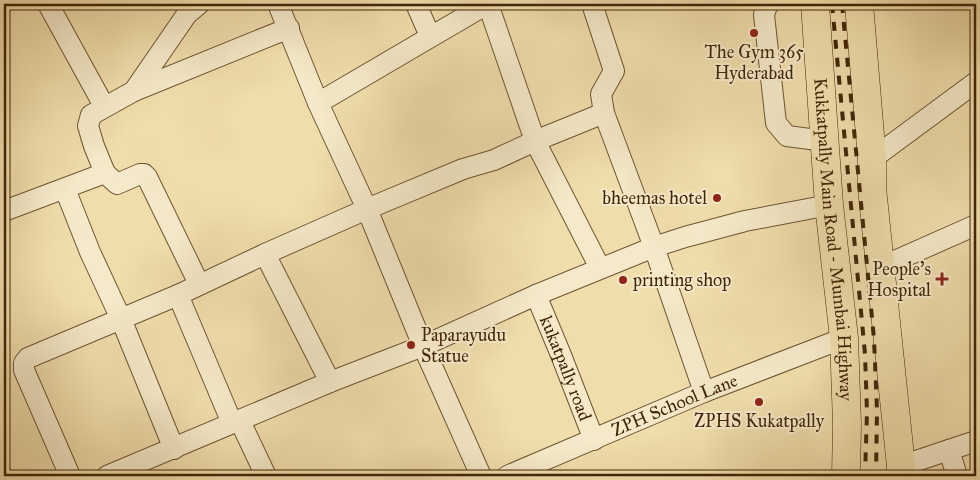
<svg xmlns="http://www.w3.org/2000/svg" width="980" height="480" font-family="'IM FELL Great Primer',serif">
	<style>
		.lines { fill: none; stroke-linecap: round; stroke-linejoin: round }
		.minor-casing { stroke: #6d5431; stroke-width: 22 }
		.trunk-casing { stroke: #412608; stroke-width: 29 }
		.minor { stroke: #f5e9c9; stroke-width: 20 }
		.trunk { stroke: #f0ddac; stroke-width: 28 }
		.rail { stroke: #412608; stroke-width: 4; stroke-dasharray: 9 9; stroke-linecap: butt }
		.poi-dot { fill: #8f2418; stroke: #f5e9c9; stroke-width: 2 }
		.labels { text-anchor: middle; stroke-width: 4; stroke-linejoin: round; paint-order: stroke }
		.poi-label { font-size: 18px; fill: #412608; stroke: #f5e9c9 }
		.street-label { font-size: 18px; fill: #412608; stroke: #f5e9c9 }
	</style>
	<rect width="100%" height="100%" fill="#f0ddac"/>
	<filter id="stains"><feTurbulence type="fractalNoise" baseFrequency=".004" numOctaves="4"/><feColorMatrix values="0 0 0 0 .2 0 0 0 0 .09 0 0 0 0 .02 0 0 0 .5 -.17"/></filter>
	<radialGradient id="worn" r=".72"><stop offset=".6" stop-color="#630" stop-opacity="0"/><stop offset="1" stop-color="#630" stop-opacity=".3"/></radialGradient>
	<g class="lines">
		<defs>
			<g id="minor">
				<polyline points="48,4 104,106"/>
				<polyline points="199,4 187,14 134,91 91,115 88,126 94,146 105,173 117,184 140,174 144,174 147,177 199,284"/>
				<polyline points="278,4 318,103 367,209 423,346 481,476"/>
				<polyline points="416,4 430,36"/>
				<polyline points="488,4 535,141 600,268"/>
				<polyline points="592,4 614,71 601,94 604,113 654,247 704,392"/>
				<polyline points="769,4 766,8 764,15 776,123 787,136 825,141"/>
				<polyline points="134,91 289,28"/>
				<polyline points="318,103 487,4"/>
				<polyline points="872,159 976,82"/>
				<polyline points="65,189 90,252 121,319 174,449"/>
				<polyline points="4,211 105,173"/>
				<polyline points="265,254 330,382"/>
				<polyline points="879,268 976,225"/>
				<polyline points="178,295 232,423"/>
				<path id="s1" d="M536,295L561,355L594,440"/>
				<polyline points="240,421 266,476"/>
				<polyline points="949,450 957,476"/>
				<polyline points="901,466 976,441"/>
				<polyline points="70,476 24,370 24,363 28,358 178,295 265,254 367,209 463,169 494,160 535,141 604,113"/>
				<polyline points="107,476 330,382 423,346 536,295 654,247 685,237 745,221 829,205"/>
				<path id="s2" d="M507,476L704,392L844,338"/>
			</g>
			<g id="trunk">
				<path id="s3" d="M815,4L829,205L844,338L847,424L846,476"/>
				<polyline points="859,4 872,159 872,188 901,466 900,476"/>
			</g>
		</defs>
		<use href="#minor" class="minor-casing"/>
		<use href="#trunk" class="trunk-casing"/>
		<use href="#minor" class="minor"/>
		<use href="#trunk" class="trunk"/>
		<g class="rail">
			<polyline points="832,4 865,354 867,412 865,476"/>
			<polyline points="842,4 874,339 877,410 876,476"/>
		</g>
	</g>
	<g class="poi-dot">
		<circle cx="754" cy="33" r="5"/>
		<circle cx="717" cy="198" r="5"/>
		<path d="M939.5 271.5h5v5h5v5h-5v5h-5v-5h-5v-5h5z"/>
		<circle cx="623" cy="280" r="5"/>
		<circle cx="411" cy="345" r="5"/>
		<circle cx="759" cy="402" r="5"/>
	</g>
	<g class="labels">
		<g class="poi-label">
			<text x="754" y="58">The Gym 365<tspan x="754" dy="21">Hyderabad</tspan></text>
			<text x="707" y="204" text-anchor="end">bheemas hotel</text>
			<text x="931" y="275" text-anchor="end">People's<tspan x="931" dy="21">Hospital</tspan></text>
			<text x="633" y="286" text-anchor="start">printing shop</text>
			<text x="421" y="341" text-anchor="start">Paparayudu<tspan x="421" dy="21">Statue</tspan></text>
			<text x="759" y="427">ZPHS Kukatpally</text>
		</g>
		<g class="street-label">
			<text dy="6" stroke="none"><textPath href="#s3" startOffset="236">Kukkatpally Main Road - Mumbai Highway</textPath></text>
			<text dy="6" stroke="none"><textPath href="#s1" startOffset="79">kukatpally road</textPath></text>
			<text dy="6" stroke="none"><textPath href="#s2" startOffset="182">ZPH School Lane</textPath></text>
		</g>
	</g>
	<rect width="980" height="480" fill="none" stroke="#f0ddac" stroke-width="20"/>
	<rect x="5" y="5" width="970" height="470" fill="none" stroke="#412608" stroke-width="2.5"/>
	<rect x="10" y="10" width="960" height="460" fill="none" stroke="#412608"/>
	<rect width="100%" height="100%" filter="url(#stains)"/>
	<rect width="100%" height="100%" fill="url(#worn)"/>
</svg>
